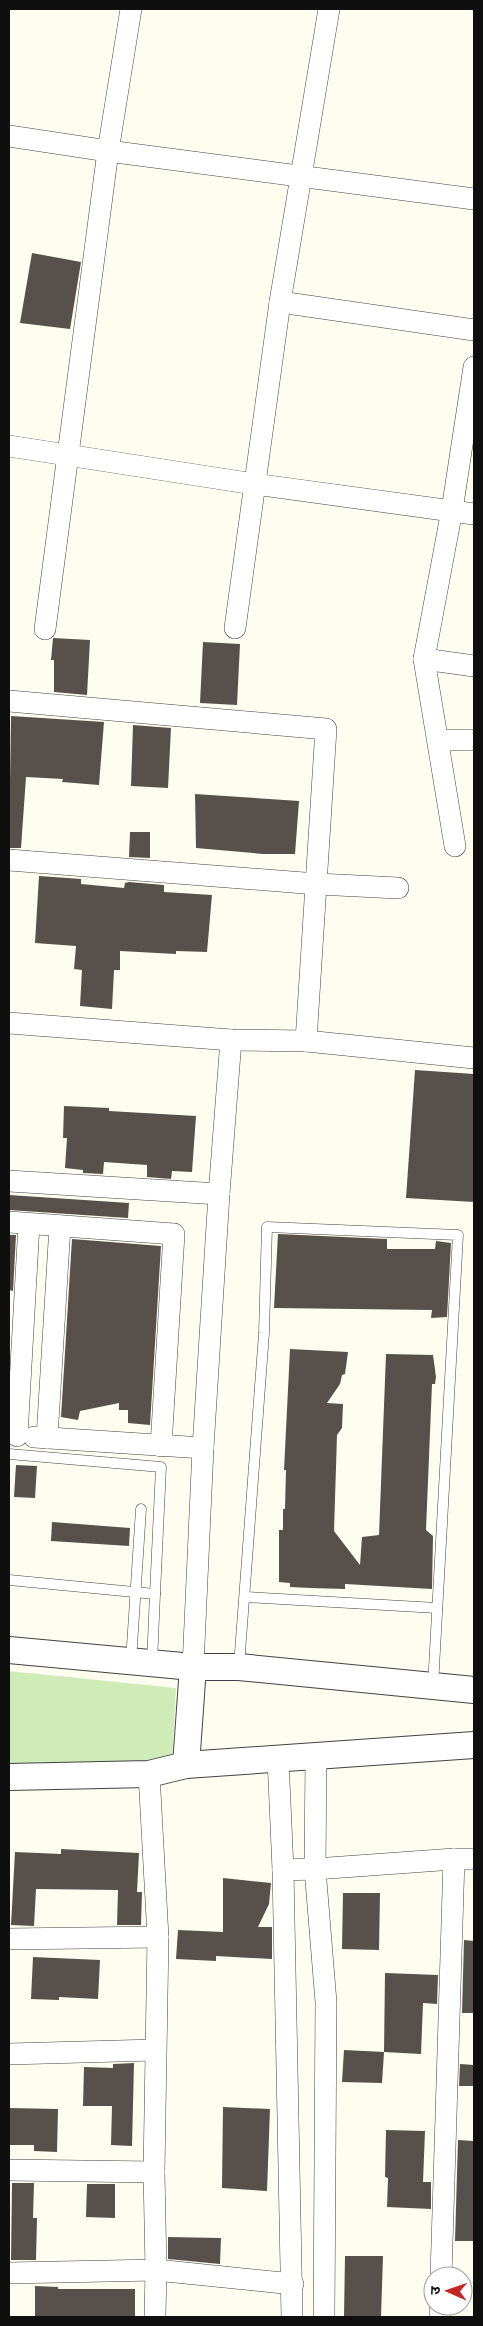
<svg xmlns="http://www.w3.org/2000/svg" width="483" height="2326" font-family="'PT Serif','Noto Sans Devanagari',serif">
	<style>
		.green { fill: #cfebb8 }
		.building { fill: #58514b }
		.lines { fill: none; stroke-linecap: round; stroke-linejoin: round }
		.service-casing { stroke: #424242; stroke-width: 11 }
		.minor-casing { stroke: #424242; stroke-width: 22 }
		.tertiary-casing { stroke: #424242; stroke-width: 28 }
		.service { stroke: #fff; stroke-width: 10 }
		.minor { stroke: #fff; stroke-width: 21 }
		.tertiary { stroke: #fff; stroke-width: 26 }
	</style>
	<rect width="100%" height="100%" fill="#fffdf0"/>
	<polygon class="green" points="9,1671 176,1688 172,1762 9,1766"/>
	<g class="building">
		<polygon points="32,253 81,262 70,329 20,323"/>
		<polygon points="53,638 90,640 87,695 54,692 54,660 51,660"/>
		<polygon points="203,642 240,644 237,705 200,703"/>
		<polygon points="11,716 104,722 99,785 62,782 63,779 26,777 21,848 9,848"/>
		<polygon points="133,725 171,728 168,788 131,786"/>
		<polygon points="195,794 299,801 295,854 263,854 196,848"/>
		<polygon points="130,832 150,832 150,858 129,857"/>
		<polygon points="39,876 81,879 81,884 124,888 125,883 129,882 164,885 164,892 212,895 207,952 176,951 176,954 120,951 120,970 114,970 112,1009 80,1006 82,970 74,969 76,946 35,943"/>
		<polygon points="415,1070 474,1074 474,1202 406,1198"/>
		<polygon points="64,1106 109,1108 109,1111 196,1116 192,1172 172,1171 171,1179 147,1177 147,1165 104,1162 103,1174 83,1173 83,1170 65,1168 67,1138 63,1138"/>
		<polygon points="9,1195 129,1203 128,1218 9,1210"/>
		<polygon points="278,1234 387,1239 387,1249 435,1249 436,1241 451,1243 447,1317 431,1318 432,1310 274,1308"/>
		<polygon points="9,1235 16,1235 13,1291 9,1290"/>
		<polygon points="72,1239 161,1246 150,1425 128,1423 128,1410 119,1410 119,1403 80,1411 78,1420 61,1417"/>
		<polygon points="290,1349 348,1352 345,1374 342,1375 340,1384 327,1403 343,1404 342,1428 337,1435 334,1531 360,1565 362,1537 379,1535 386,1354 433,1355 436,1377 435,1384 432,1384 426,1530 433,1536 432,1589 345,1584 345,1589 311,1588 290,1587 290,1583 279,1582 279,1530 283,1530 283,1509 285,1509 286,1470 284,1470"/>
		<polygon points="16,1465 37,1466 35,1498 14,1497"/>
		<polygon points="52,1522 130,1528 129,1546 51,1541"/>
		<polygon points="61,1849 139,1853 137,1892 142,1892 141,1925 117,1925 118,1890 36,1889 34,1926 11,1925 15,1852 61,1854"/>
		<polygon points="223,1878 271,1883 269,1904 258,1927 272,1927 272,1959 216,1956 216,1961 176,1959 178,1930 223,1932"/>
		<polygon points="343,1893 380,1893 379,1950 342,1949"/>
		<polygon points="464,1940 474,1941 473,2013 462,2013"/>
		<polygon points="33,1957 100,1960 98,1999 59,1997 59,2000 31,1999"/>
		<polygon points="385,1973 438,1975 437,2004 423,2003 421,2054 384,2052"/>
		<polygon points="344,2050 384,2052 382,2083 342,2082"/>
		<polygon points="134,2063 132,2146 111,2145 112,2106 83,2106 84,2067 113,2068 113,2064"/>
		<polygon points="460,2064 474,2065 474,2086 459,2086"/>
		<polygon points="223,2107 270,2109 267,2191 222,2188"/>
		<polygon points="9,2108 58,2109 57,2152 34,2151 34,2145 9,2145"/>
		<polygon points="386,2130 425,2131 423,2182 431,2182 431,2209 387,2207 388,2178 385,2177"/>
		<polygon points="458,2140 474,2141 474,2241 455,2241"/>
		<polygon points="12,2183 34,2183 33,2218 37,2218 36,2260 11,2260"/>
		<polygon points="87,2184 115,2184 115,2218 86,2217"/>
		<polygon points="168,2237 221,2238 220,2264 168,2259"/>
		<polygon points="345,2256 383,2256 381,2317 344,2317"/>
		<polygon points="35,2286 58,2287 58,2289 135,2289 135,2317 35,2317"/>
	</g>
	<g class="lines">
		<defs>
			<g id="service">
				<polyline points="9,1454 161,1467 155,1594 9,1580"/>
				<polyline points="245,1597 437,1608"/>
				<polyline points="131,1661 141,1509"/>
				<polyline points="152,1663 155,1594"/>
				<polyline points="239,1666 264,1333 267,1227 458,1235 433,1686"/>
			</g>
			<g id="minor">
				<polyline points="9,136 108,151 474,199"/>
				<polyline points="280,302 474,330"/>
				<polyline points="9,446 254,484 474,514"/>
				<polyline points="235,628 280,302 329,9"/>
				<polyline points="45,629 108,151 131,9"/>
				<polyline points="424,659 474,666"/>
				<polyline points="9,701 326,729 306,1041 231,1040 9,1023"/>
				<polyline points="438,740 474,740"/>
				<polyline points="455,846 424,659 452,510 474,367"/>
				<polyline points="9,860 317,884 398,888"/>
				<polyline points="306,1041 474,1058"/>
				<polyline points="9,1181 219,1194 231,1040"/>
				<polyline points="9,1222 174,1234 161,1446"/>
				<polyline points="17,1436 29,1224"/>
				<polyline points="34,1437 203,1448"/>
				<polyline points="47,1438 60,1226"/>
				<polyline points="193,1667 203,1448 219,1194"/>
				<polyline points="316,1756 315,1869 326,2002 324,2317"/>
				<polyline points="278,1758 283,1870 292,2317"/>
				<polyline points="149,1774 158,1937 154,2172 156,2270 155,2317"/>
				<polyline points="454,1859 474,1859"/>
				<polyline points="283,1870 315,1869 454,1859 441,2276"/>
				<polyline points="9,1939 158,1937"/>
				<polyline points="9,2054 155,2050"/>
				<polyline points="9,2170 154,2172"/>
				<polyline points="9,2273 156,2270 293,2284"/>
				<polyline points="440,2317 440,2306"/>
			</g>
			<g id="tertiary">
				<polyline points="9,1650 193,1667 239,1667 474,1690"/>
				<polyline points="186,1765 193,1667"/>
				<polyline points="9,1777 149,1774 186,1765 474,1745"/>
			</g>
		</defs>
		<use href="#service" class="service-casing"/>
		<use href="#minor" class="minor-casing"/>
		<use href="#tertiary" class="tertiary-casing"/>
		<use href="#service" class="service"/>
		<use href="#minor" class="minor"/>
		<use href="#tertiary" class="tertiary"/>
	</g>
	<rect width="483" height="2326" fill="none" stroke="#0f0f0f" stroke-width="20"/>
	<g transform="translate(448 2291) rotate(272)"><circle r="24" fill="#ffffff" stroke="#9f9f9f"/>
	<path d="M0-4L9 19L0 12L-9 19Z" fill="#c32722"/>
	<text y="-8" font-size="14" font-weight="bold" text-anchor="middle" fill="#0f0f0f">उ</text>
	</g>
</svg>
